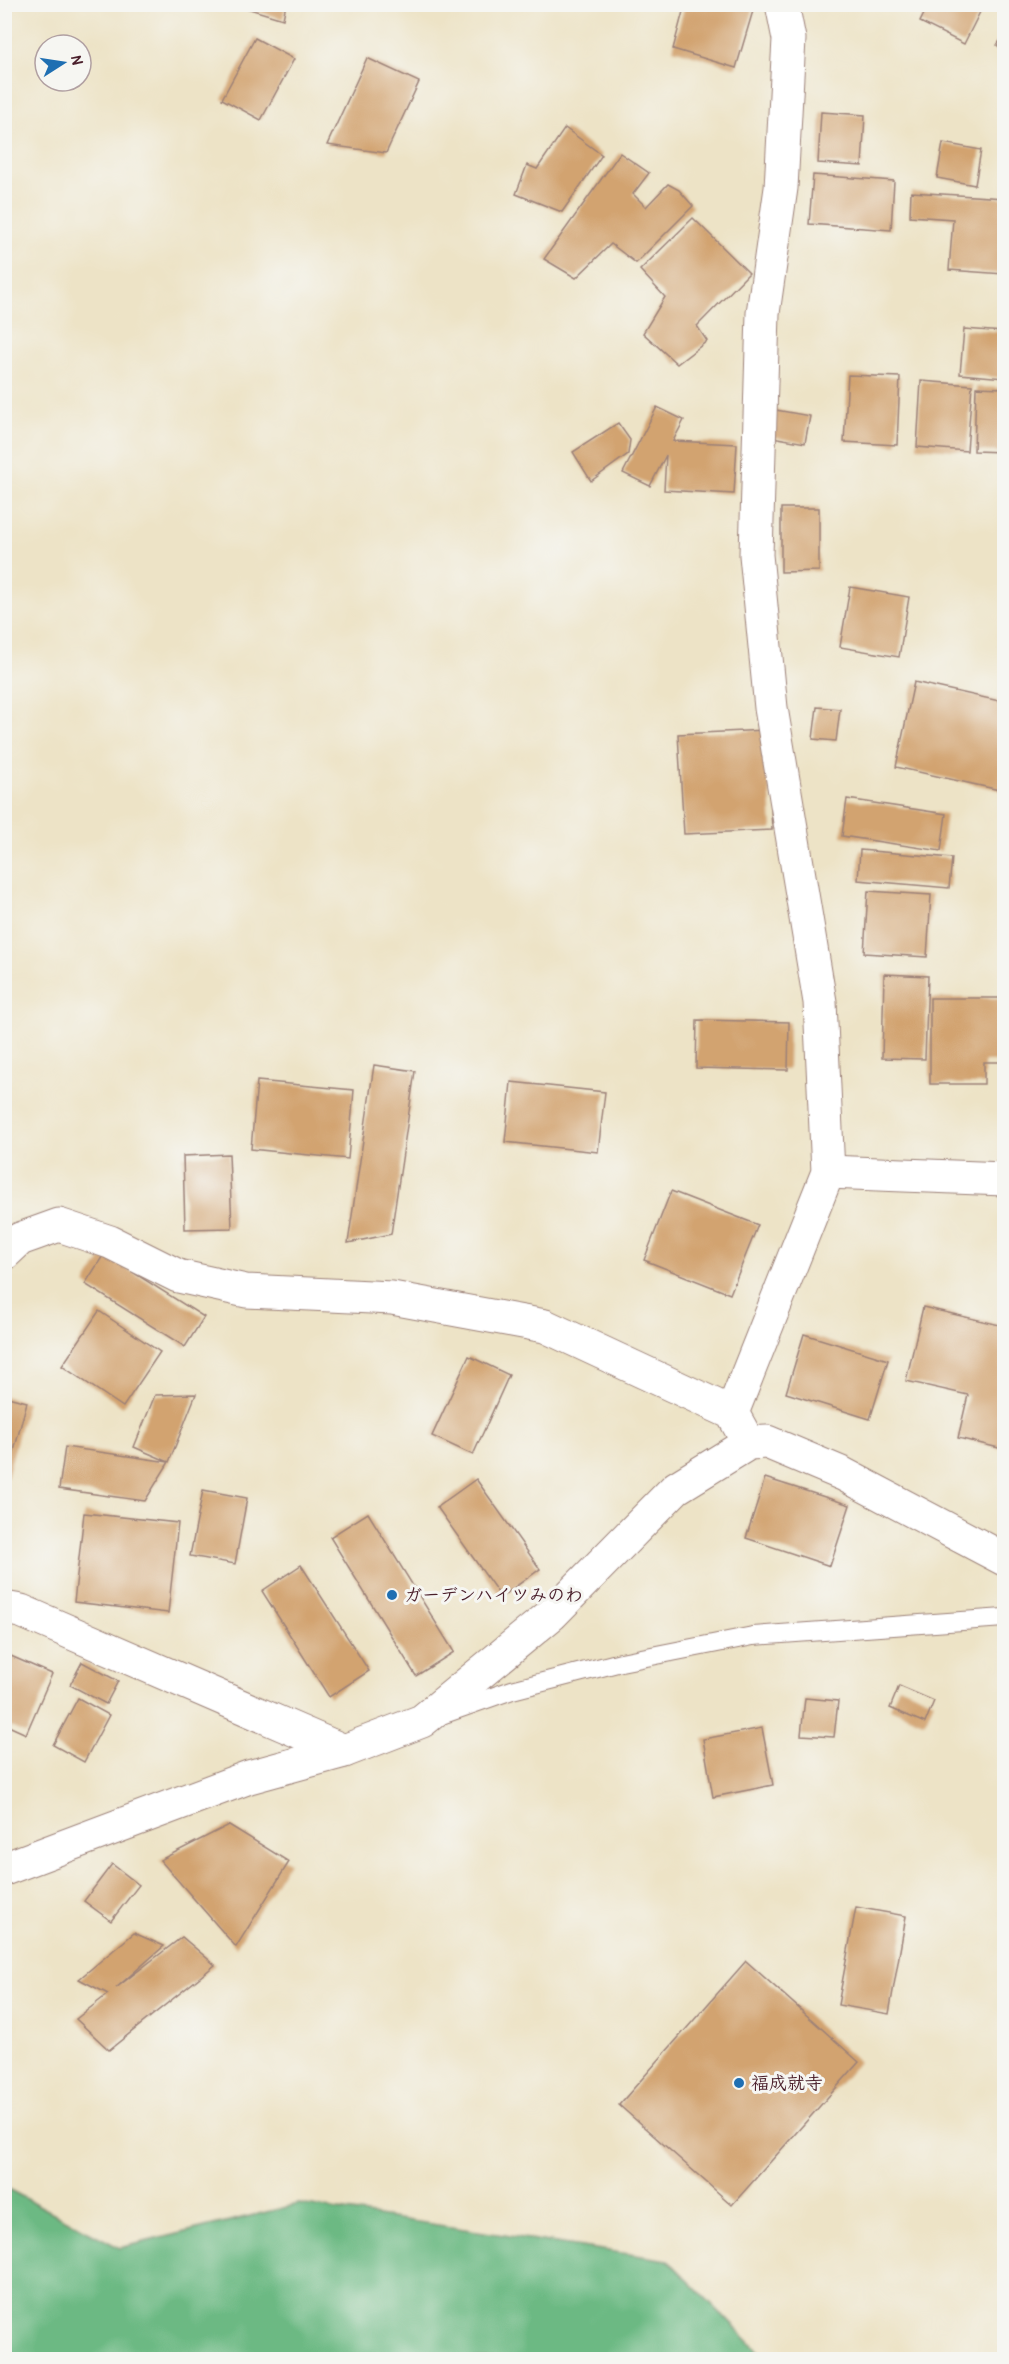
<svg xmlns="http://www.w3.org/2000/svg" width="1009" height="2364" font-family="'Patrick Hand','Klee One',sans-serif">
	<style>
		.forest { fill: #6cb983; stroke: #5b6c57; stroke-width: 1.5 }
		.building { fill: #d2a36f }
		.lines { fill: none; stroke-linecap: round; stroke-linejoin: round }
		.lane-casing { stroke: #9c8178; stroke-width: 20 }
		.street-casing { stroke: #9c8178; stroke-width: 35 }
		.lane { stroke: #fff; stroke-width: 18 }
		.street { stroke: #fff; stroke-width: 33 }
		.poi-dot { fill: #1f6fb2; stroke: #f6f6f2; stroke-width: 2 }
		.labels { text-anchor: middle; stroke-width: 6; stroke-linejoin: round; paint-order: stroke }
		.poi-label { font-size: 18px; font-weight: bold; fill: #4a1f2b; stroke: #f6f6f2; text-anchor: start }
	</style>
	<rect width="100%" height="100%" fill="#f6f6f2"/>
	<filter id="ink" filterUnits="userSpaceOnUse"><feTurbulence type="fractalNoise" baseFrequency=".0167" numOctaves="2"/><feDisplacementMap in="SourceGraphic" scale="12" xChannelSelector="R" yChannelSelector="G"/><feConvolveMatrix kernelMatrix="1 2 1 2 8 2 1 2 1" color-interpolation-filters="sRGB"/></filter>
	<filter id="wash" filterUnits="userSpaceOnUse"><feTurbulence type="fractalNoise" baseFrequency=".008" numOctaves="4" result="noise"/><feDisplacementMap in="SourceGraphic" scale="24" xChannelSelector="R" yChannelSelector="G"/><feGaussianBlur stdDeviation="1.35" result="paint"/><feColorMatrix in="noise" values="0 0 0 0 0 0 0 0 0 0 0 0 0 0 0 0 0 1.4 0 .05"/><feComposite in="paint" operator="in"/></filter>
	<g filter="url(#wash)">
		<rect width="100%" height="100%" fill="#ede3c6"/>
		<polygon class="forest" points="4,2187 120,2248 299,2204 668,2260 766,2359 5,2359"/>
		<g id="blocks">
			<g class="building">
				<polygon points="233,4 286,4 283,19"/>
				<polygon points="685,4 755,4 736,68 673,49"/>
				<polygon points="929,4 984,4 964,44 920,22"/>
				<polygon points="1004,35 1004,51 997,45"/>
				<polygon points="255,38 294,59 261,120 222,99"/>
				<polygon points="367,58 419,82 386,153 327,145"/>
				<polygon points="821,112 865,115 862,166 818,163"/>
				<polygon points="565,128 602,155 562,212 516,194 527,165 537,169"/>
				<polygon points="943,143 981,150 975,185 937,178"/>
				<polygon points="620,153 649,173 633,194 646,207 668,184 679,190 693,206 636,263 611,244 576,278 544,259"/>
				<polygon points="813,175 894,181 891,230 809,224"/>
				<polygon points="911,192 1004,198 1004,274 949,270 953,219 910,216"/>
				<polygon points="693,218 749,273 697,326 707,341 677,364 643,333 665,297 640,270"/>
				<polygon points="964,329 1004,332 1004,378 960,374"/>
				<polygon points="848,375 900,377 897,445 844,442"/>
				<polygon points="921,381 972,385 967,451 917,447"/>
				<polygon points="976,387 1004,388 1004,452 974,451"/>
				<polygon points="657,407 684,420 673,441 737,444 734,494 664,490 666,455 650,486 623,473"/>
				<polygon points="776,410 810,416 805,443 772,437"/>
				<polygon points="618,423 630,440 628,454 591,481 573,452"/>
				<polygon points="781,508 819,508 819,571 781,572"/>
				<polygon points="850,587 909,597 899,657 840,647"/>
				<polygon points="914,682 1004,702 1004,791 896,767"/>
				<polygon points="817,707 840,709 836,741 813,739"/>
				<polygon points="767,730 772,830 684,834 678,734"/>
				<polygon points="847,799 946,814 941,851 842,836"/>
				<polygon points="860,850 952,858 949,888 858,880"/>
				<polygon points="868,891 931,895 927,957 864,953"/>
				<polygon points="884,974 928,976 925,1059 882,1058"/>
				<polygon points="930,998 1004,998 1004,1062 984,1062 984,1084 930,1084"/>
				<polygon points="697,1020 789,1022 788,1070 696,1068"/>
				<polygon points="374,1065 415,1071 391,1234 348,1243"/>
				<polygon points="257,1081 354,1090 348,1159 251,1149"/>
				<polygon points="511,1082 605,1092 598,1152 505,1142"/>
				<polygon points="229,1154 232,1228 185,1229 183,1156"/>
				<polygon points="671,1191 758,1225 730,1294 644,1260"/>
				<polygon points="104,1254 204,1317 185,1347 85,1284"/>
				<polygon points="923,1307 1004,1326 1003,1449 958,1438 968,1395 906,1381"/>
				<polygon points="99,1311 160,1352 123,1407 62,1366"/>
				<polygon points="804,1334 888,1360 870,1419 786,1393"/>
				<polygon points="469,1356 509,1375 473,1455 432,1436"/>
				<polygon points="196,1394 169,1462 145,1501 59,1489 65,1447 169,1462 134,1447 155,1395"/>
				<polygon points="4,1396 27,1402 5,1485 4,1485"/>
				<polygon points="765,1478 850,1505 830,1566 746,1538"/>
				<polygon points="476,1479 540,1569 501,1597 437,1507"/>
				<polygon points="203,1490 247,1498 235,1564 190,1556"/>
				<polygon points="84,1513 178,1523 168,1613 74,1602"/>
				<polygon points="368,1513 454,1652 416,1676 330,1537"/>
				<polygon points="301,1565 369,1671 329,1697 262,1591"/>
				<polygon points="4,1653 52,1674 26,1734 4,1724"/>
				<polygon points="82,1662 118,1681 106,1704 70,1685"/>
				<polygon points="899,1686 934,1701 925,1723 890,1708"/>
				<polygon points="78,1698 109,1715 84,1762 53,1745"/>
				<polygon points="805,1698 838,1701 834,1737 801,1735"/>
				<polygon points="762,1728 773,1785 713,1797 703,1739"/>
				<polygon points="229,1825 289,1862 236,1947 160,1860"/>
				<polygon points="112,1864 139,1885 111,1921 84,1901"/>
				<polygon points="856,1907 906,1916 889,2014 838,2005"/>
				<polygon points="134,1933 164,1946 116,1988 182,1937 215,1965 109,2050 76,2019 108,1994 79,1979"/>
				<polygon points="746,1961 859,2062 732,2205 619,2105"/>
			</g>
		</g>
	</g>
	<g filter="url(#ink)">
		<use href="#blocks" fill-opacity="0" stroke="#9c8178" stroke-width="1.5"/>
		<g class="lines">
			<defs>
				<polyline id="lane" points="444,1714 512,1690 621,1662 753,1636 1004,1618"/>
				<g id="street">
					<polyline points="828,1172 1004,1179"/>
					<polyline points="4,1254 20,1239 59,1225 110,1242 178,1276 246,1291 392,1298 545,1326 732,1413 742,1431"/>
					<polyline points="732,1413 828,1172 820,1002 771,708 756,555 763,313 781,188 789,39 782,4"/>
					<polyline points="4,1608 21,1611 344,1751"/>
					<polyline points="4,1869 249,1777 344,1751 422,1721 552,1614 676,1488 749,1443 767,1442 843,1474 1004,1559"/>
				</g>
			</defs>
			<use href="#lane" class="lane-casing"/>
			<use href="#street" class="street-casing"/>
			<use href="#lane" class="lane"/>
			<use href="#street" class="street"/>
		</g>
	</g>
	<g class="poi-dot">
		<circle cx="392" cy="1595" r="6"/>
		<circle cx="739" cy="2083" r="6"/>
	</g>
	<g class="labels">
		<g class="poi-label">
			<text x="404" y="1601">ガーデンハイツみのわ</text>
			<text x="751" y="2089">福成就寺</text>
		</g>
	</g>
	<rect width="1009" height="2364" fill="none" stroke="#f6f6f2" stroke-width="24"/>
	<g transform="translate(63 63) rotate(78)"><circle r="28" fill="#f6f6f2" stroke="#b1a0a2" stroke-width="1.5"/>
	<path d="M0-4.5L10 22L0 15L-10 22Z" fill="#1f6fb2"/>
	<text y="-9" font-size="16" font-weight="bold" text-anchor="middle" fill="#4a1f2b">N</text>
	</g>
</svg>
